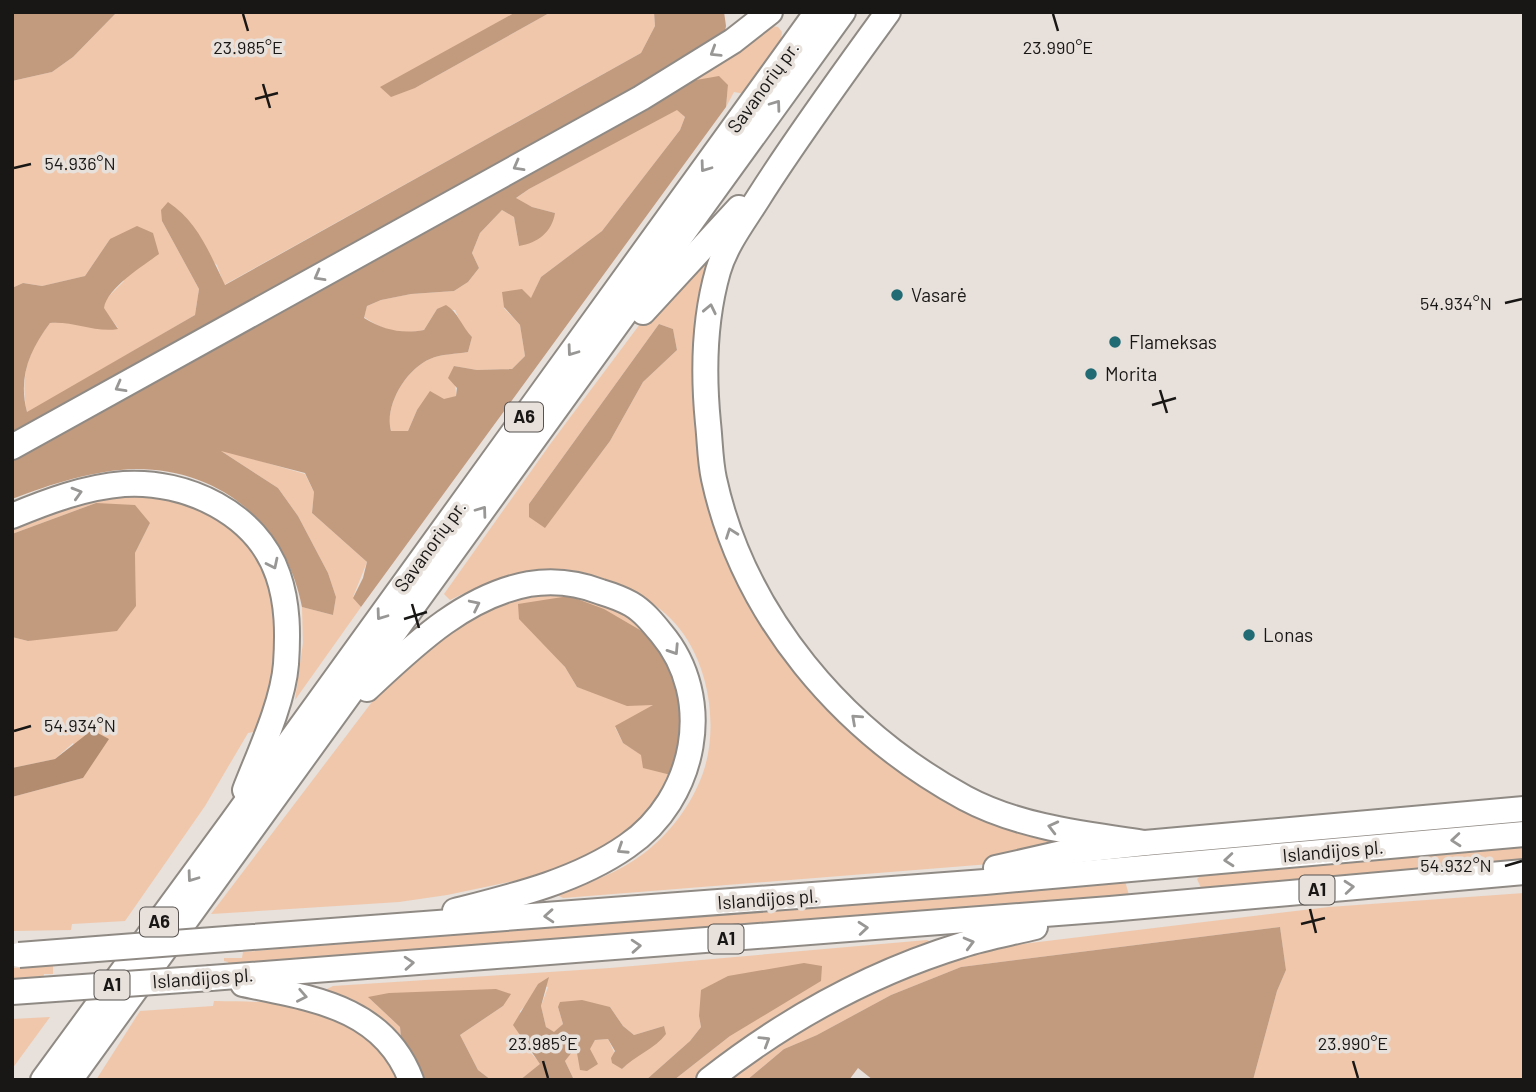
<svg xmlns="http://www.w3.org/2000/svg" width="1536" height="1092" font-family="Barlow,sans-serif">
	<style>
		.green { fill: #f0c7aa; fill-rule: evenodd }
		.forest { fill: #c29a7e; fill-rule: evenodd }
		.water { fill: #b38c70 }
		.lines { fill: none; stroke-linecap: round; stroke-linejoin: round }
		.highway-casing { stroke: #908a85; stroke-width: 28 }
		.highway { stroke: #fff; stroke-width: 24 }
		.highway-bridge-casing { stroke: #908a85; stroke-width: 28; stroke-linecap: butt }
		.highway-bridge { stroke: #fff; stroke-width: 24 }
		.oneway { stroke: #989796 }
		.ticks { fill: none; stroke: #191715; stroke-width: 2.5 }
		.poi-dot { fill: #216b74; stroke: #e7e0db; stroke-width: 2.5 }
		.labels { text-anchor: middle; stroke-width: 7; stroke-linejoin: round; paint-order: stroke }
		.shield { fill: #e7e0db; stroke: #575350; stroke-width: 2 }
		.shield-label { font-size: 18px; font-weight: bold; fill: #191715 }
		.street-label { font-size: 19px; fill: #191715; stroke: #e7e0db }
		.poi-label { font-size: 19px; fill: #191715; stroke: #e7e0db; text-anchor: start }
		.ticks-label { font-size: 18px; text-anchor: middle; fill: #191715; stroke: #e7e0db; stroke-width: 7; stroke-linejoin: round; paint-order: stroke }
	</style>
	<rect width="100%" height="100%" fill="#e7e0db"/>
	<g class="green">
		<path d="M117,12H516L415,88L551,12H654L655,26L641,53L224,285L217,265L162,221L199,289L195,315L27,413C20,375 27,353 50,323L62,322L118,328L103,308L105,300L124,281L110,239L85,276L42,286L23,283L12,288V81L52,72L73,57Z"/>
		<polygon points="772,26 778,27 782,32 780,45 745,94 734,92 726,107 728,85 685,82 763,28"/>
		<path d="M677,109L685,117L680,130L602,231L541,277L531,299L504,308L520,325L525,356L512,369L477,370L454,366L456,396L417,410L408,431H391C384,406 406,369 430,359C441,354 456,354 468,352L472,337L462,326L455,310L437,309L424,330C400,335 384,331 364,317L367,306L381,300L411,294L454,291L468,282L479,268L472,253L480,233L502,210L514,217L519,246L555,213L532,207L515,199L529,189Z"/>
		<path d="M713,241L702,461L795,670L837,719L888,764L957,805L1128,853L563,898L557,895C586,884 618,873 643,854C670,834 692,804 703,773C720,724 708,656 671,619C657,604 640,596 622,587C601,577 580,569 556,569C518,569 483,584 450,600L444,594L551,443L652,308ZM659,324L673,329L677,350L643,382L610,441L545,527L529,504Z"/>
		<polygon points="218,449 305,474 314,492 312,513 367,562 353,597 361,607 295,700 303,643 302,607 333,615 336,597 328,573 298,516 278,488"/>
		<polygon points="130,489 195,499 249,538 280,600 280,672 259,731 248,733 205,806 125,921 72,924 71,930 12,931 12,797 83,778 73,743 55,759 12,768 12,637 28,641 136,606 135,553 150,523 96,503 12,534 12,522"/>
		<polygon points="561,591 595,596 630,615 652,637 636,628 543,643 565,667 577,687 599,694 654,705 615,727 623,743 675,776 661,804 623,836 580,860 523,879 447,895 399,902 211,914 378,694 410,658 468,615 528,594"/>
		<polygon points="1524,844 1524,864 1208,891 1201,888 1197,879 1201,875"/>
		<polygon points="1125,881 1129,895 1026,905 229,967 228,962 224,961 224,958 242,958 243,952"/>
		<polygon points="1524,893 1524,1080 1253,1080 1277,991 1286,970 1280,927 961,967 891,995 817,1035 784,1049 747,1080 723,1080 802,1029 908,974 979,952 1013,945 1329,907"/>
		<polygon points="927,940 931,942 765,1027 691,1080 674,1080 730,1036 699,1016 701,1027 690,1041 646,1080 574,1080 565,1061 571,1052 577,1053 590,1048 595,1040 608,1039 622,1069 664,1026 634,1035 623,1026 610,1007 558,1007 563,1024 554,1033 546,1027 541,1006 548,987 538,984 527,1004 520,1011 528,1050 541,1064 520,1080 491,1080 478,1070 460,1035 503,1006 369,998 400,1027 402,1047 331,996 327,989 333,986 610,968"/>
		<polygon points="53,965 53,974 44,974 43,978 12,980 12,968"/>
		<path d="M214,1001C293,1002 357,1002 400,1080H96L140,1011L213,1006Z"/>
		<polygon points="50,1017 12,1069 12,1019"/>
	</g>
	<g class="forest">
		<polygon points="12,12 117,12 73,57 52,72 12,81"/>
		<polygon points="516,12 551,12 415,88 391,97 380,87"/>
		<path d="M654,12H724L726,26L724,37L600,110L12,437V288L23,283L42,286L85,276L110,239L137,226L153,233L159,254C143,266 107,288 104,308L118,329C95,333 74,321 50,323C29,351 18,378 27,412L195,315L199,289L162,221L161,210L168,202C198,222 210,254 225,285L641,53L655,26Z"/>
		<path d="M719,76L728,85L726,107L361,607L353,598L363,578L367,562L312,513L314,492L305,473L221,451L278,488L298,516L328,573L336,597L333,615L302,607C286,524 221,469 136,469C94,470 51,484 12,499V455L685,82ZM677,110L685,117L680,130L602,231L541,277L531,298L522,289L502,292L504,307L520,325L525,356L512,369L477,370L454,366L448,378L457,388L456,396L444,399L430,391L417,410L408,431H391C384,406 406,369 430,359C441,354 456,354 468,352L472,337C462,327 458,312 446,305L437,309L424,330C401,334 384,330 364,318L367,306L381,300L411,294L454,291L468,282L479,268L472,253L480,233L502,210L514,217L519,246C538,243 552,232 555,213L532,207L516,198L529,189Z"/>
		<polygon points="659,324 673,329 677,350 643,382 610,441 545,528 529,517 529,504"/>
		<polygon points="96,503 135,505 150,523 135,553 136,606 117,631 28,641 12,637 12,534"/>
		<polygon points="569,596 604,609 652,637 664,654 685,709 675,776 643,768 641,755 623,743 615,726 653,705 627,706 577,687 565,667 519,619 518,604"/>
		<polygon points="1280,927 1286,970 1277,991 1253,1080 873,1080 858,1068 849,1080 747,1080 784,1049 817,1035 891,995 961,967"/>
		<polygon points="804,963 822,966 821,981 730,1036 674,1080 646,1080 690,1041 701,1027 699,1016 701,990 728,976"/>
		<path d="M549,977L541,1006L546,1027L554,1032L563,1024L558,1007L560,1002L582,1000L610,1007L623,1026L634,1035L664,1026L666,1034C655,1049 634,1056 622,1069L612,1063L611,1058L615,1051L608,1039L595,1040L590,1049L598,1064L587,1071L580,1070L577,1053L572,1052L565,1061L574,1080H520L540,1064L513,1025L538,984Z"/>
		<polygon points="496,989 511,994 503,1006 460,1035 478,1070 491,1080 422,1080 402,1047 400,1027 368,997 389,993"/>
	</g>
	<polygon class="water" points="92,730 109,739 83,778 12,797 12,768 55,759"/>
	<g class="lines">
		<defs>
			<g id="highway">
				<path d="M888,12C844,73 799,134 759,197C744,221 726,244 718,271C704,320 703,372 708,423C710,441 710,461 714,479C744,616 842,731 965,798C1019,827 1084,834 1145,843"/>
				<polyline points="643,312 739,208"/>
				<polyline points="12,447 641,98 733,41 770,12"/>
				<path d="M12,516C48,501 86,487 124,484C186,480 257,513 278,575C288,604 288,634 286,664C283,703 259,754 245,790"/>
				<path d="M367,689C413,646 464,596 529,584C554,580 578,583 601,592C611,595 622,599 631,604C643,611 652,622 661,633C716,698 696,799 627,846C577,881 514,896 455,911"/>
				<polyline points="996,868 1071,851 1145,843 1524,809"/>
				<polyline points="239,938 985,882 1524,834"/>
				<polyline points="211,978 1110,909 1524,872"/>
				<path d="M243,984C309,998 383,1006 411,1080"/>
				<polyline points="43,1080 232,822 817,12"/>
				<polyline points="70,1080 843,12"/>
				<path d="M709,1080C784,1021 871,973 962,945C986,937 1011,933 1035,927"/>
			</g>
		</defs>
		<use href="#highway" class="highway-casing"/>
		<use href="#highway" class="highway"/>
		<defs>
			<g id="highway-bridge">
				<polyline points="19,955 239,938"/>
				<polyline points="12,992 211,978"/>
			</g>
		</defs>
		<use href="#highway-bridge" class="highway-bridge-casing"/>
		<use href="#highway-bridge" class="highway-bridge"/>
	</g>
	<defs><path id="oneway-chevron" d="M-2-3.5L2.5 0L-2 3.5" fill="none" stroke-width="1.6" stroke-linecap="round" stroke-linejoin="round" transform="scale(1.75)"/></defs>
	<g class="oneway">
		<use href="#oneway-chevron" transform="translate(715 52) rotate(148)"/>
		<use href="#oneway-chevron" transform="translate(776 105) rotate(-54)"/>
		<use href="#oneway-chevron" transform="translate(518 166) rotate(151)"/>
		<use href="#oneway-chevron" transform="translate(705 167) rotate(126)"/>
		<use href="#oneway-chevron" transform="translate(319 276) rotate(151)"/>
		<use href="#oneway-chevron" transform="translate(710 309) rotate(-78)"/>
		<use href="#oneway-chevron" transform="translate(572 351) rotate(126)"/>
		<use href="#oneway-chevron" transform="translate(120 387) rotate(151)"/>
		<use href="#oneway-chevron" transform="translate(77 493) rotate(-16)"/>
		<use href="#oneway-chevron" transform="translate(482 511) rotate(-54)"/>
		<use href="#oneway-chevron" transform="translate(731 533) rotate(-110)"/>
		<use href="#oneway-chevron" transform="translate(273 564) rotate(64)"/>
		<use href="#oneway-chevron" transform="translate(475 605) rotate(-26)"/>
		<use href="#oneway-chevron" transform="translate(381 615) rotate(126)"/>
		<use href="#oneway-chevron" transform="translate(674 650) rotate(57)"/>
		<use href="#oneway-chevron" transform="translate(856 719) rotate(-138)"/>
		<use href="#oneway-chevron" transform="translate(1053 827) rotate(-166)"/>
		<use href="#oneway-chevron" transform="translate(1456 840) rotate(175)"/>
		<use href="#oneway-chevron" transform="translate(622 849) rotate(147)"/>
		<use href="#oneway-chevron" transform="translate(1229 860) rotate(175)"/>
		<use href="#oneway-chevron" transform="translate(192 877) rotate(126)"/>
		<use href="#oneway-chevron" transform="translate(1349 887) rotate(-5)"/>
		<use href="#oneway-chevron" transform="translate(549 916) rotate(176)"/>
		<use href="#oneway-chevron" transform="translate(863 928) rotate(-5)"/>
		<use href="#oneway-chevron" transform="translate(969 943) rotate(-15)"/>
		<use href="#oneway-chevron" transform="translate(636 946) rotate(-4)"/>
		<use href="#oneway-chevron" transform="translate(409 963) rotate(-4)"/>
		<use href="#oneway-chevron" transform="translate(302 996) rotate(11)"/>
		<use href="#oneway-chevron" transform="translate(765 1041) rotate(-32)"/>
	</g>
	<path class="ticks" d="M243,14L248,31M1053,14L1058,31M263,84L270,108M255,99L278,93M14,168L31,164M1505,303L1522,299M1160,390L1167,413M1152,405L1176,398M412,604L419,628M404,619L427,612M14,731L31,726M1505,866L1522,861M1310,909L1316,933M1301,924L1325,918M543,1061L548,1078M1353,1061L1358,1078"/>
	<g class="poi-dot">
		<circle cx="897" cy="295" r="7"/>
		<circle cx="1115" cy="342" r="7"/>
		<circle cx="1091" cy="374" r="7"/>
		<circle cx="1249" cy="635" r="7"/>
	</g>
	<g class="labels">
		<g class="shield">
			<rect x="505" y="402.5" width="38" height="29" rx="5"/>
			<rect x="1299.5" y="875.5" width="35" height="29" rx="5"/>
			<rect x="140" y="907.5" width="38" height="29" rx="5"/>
			<rect x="708.5" y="924.5" width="35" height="29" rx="5"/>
			<rect x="94.5" y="970.5" width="35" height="29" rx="5"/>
		</g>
		<g class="shield-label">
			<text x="524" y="423">A6</text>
			<text x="1317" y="896">A1</text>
			<text x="159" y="928">A6</text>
			<text x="726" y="945">A1</text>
			<text x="112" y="991">A1</text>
		</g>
		<g class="street-label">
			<text transform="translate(763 87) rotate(-54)" y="7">Savanorių pr.</text>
			<text transform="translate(430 546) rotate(-54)" y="7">Savanorių pr.</text>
			<text transform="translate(1333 851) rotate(-5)" y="7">Islandijos pl.</text>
			<text transform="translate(768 899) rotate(-4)" y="7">Islandijos pl.</text>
			<text transform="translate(203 978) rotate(-4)" y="7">Islandijos pl.</text>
		</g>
		<g class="poi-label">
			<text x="911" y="302">Vasarė</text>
			<text x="1129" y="349">Flameksas</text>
			<text x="1105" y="381">Morita</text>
			<text x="1263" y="642">Lonas</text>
		</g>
	</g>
	<g class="ticks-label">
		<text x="248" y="54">23.985°E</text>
		<text x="1058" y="54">23.990°E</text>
		<text x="80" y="170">54.936°N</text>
		<text x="1456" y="310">54.934°N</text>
		<text x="80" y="732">54.934°N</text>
		<text x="1456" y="872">54.932°N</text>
		<text x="543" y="1050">23.985°E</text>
		<text x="1353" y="1050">23.990°E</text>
	</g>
	<rect width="1536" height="1092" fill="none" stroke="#191715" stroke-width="28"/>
</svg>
